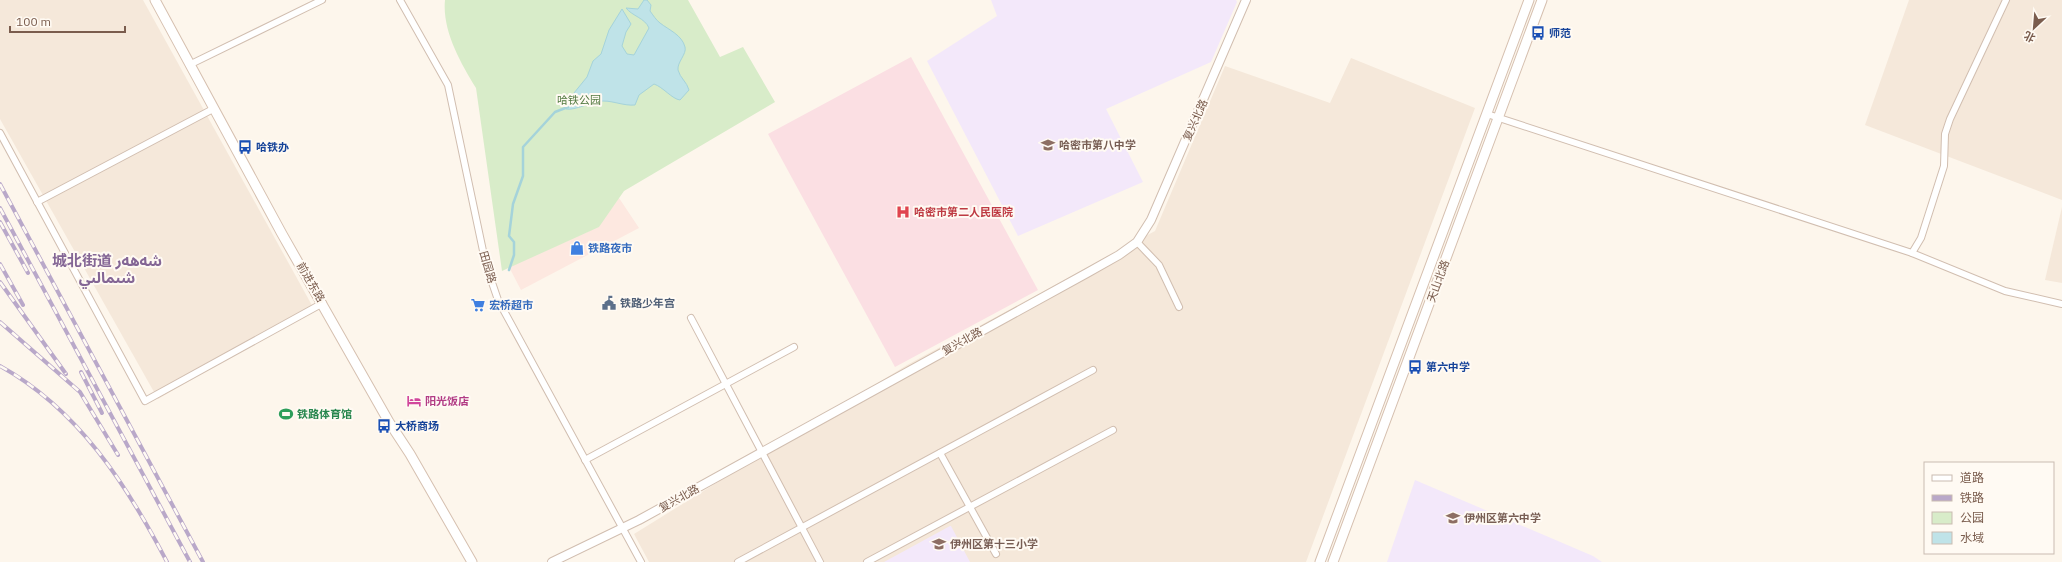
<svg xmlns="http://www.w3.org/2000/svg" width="2062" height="562" font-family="'IBM Plex Sans','Noto Sans Arabic','Noto Sans SC',sans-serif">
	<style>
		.residential { fill: #f5e8da }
		.commercial { fill: #fde8e0 }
		.education { fill: #f3e8fa }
		.medical { fill: #fbdfe3 }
		.green { fill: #d8ecc9 }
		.water { fill: #bfe3e8; stroke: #a5d3da }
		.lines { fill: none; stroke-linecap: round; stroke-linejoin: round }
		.stream { stroke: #a5d3da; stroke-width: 2.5 }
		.minor-casing { stroke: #d1beb0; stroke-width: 8 }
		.tertiary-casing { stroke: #d1beb0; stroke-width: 10 }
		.secondary-casing { stroke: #d6c0b0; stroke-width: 11 }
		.minor { stroke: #fff; stroke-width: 6 }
		.tertiary { stroke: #fff; stroke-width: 8 }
		.secondary { stroke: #fff; stroke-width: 9 }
		.rail-casing { stroke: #b9a8c9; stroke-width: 4 }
		.rail { stroke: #fffaf3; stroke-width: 2.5; stroke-dasharray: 8; stroke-linecap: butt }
		.labels { text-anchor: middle; stroke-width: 4; stroke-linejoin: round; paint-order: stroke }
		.transit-label { font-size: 11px; font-weight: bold; fill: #164399; stroke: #fffaf3; text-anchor: start }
		.park-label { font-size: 11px; fill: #537a41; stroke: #fffaf3 }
		.street-label { font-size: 11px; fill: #7a5c4d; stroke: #fffaf3 }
		.education-label { font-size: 11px; font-weight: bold; fill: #785e54; stroke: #fffaf3; text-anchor: start }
		.health-label { font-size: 11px; font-weight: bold; fill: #be3a42; stroke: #fffaf3; text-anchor: start }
		.shop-label { font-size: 11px; font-weight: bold; fill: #366cbe; stroke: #fffaf3; text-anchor: start }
		.service-label { font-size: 11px; font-weight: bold; fill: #4e5e75; stroke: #fffaf3; text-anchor: start }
		.hotel-label { font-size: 11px; font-weight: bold; fill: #b23c85; stroke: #fffaf3; text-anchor: start }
		.leisure-label { font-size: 11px; font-weight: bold; fill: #27864d; stroke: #fffaf3; text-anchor: start }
		.district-label { font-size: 15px; font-weight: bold; fill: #846695; stroke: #fffaf3 }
	</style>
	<rect width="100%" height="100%" fill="#fdf6ec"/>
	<g class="residential">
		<polygon points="0,0 143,0 314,309 158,399 0,119"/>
		<polygon points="1909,0 2062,0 2062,200 1865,125"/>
		<polygon points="1351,58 1475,108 1306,562 649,562 634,534 907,365 1155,231 1225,66 1330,103"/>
		<polygon points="2062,207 2062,283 2045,280"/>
	</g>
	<polygon class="commercial" points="619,198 639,228 521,290 509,267 598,227"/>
	<g class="education">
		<polygon points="991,0 1236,0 1237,2 1211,62 1106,109 1143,182 1018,236 927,61 997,16"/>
		<polygon points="1415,480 1593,556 1602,562 1387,562"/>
		<polygon points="951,526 970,562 884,562 950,526"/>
	</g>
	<polygon class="medical" points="911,57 1038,290 895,367 768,134"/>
	<path class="green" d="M445,0H688L720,57L743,47L775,102L624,191L599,227L502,271L476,88C460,62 442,30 445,0Z"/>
	<path class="water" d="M644,0H647L651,5L650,11C653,15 656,20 660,23C669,30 682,35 685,47C687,54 677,62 678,70C680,78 687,82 689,90L680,100C672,99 663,87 654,84L639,95L635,105C624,106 614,101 603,101C592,101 575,111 566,109L565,104L587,77L593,61L601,54L609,30L622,9L631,24L626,32L622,46L627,54L634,55L649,28C645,18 632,16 626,8L638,9Z"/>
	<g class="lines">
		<polyline class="stream" points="509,270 514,255 514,242 509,236 513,204 523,176 523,147 555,112 568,107"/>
		<defs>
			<g id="minor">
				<polyline points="400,0 448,85 486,265 498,300 641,562"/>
				<polyline points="189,65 322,0"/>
				<polyline points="1487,114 1912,253 2005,291 2062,304"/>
				<polyline points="0,133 145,401 323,303"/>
				<polyline points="37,202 213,109"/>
				<polyline points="1137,242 1159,265 1179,307"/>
				<polyline points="1912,253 1921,238 1944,166 1945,134 1950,119 2006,0"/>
				<polyline points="691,318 820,562"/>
				<polyline points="940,453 996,554"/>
				<polyline points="585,460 794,347"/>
				<polyline points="738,562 1093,370"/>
				<polyline points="867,562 1113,430"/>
			</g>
			<polyline id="tertiary" points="552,562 639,520 1087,273 1119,255 1137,242 1151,220 1246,0"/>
			<g id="secondary">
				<polyline points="155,0 282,234 389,422 410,454 472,562"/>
				<polyline points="1320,562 1529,0"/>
				<polyline points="1333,562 1542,0"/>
			</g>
		</defs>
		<use href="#minor" class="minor-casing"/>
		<use href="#tertiary" class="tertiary-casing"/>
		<use href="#secondary" class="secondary-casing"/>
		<use href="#minor" class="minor"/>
		<use href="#tertiary" class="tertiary"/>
		<use href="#secondary" class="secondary"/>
		<defs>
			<g id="rail">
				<polyline points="0,184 203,562"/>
				<polyline points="0,208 190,562"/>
				<polyline points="0,222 28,273"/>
				<polyline points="0,264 23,305"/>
				<polyline points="0,282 66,374"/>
				<polyline points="0,322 80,392 118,455"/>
				<path d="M0,366C78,409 127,485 167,562"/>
				<polyline points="81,372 102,413"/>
			</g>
		</defs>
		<use href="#rail" class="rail-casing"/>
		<use href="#rail" class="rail"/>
	</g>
	<defs>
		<symbol id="bus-bare" viewBox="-9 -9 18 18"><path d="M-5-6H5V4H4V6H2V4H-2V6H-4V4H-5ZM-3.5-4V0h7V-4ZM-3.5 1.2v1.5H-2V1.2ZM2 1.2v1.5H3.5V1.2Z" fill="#1a4fb4" stroke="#fffaf3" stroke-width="2.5" paint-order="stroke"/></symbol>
		<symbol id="school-bare" viewBox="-9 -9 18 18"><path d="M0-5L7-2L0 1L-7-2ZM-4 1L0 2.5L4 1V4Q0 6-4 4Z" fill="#8d6e63" stroke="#fffaf3" stroke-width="2.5" paint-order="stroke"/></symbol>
		<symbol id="hospital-bare" viewBox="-9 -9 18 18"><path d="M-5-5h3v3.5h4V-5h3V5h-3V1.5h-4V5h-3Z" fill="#e0444e" stroke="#fffaf3" stroke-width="2.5" paint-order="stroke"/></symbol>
		<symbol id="shop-bare" viewBox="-9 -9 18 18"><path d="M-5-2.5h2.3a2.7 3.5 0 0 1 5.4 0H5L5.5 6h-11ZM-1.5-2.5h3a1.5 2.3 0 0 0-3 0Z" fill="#3f7fe0" stroke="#fffaf3" stroke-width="2.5" paint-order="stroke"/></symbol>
		<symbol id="civic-bare" viewBox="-9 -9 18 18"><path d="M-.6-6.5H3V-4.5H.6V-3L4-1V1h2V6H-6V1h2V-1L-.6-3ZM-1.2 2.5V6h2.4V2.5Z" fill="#5c6f8a" stroke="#fffaf3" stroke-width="2.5" paint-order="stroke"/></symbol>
		<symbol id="supermarket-bare" viewBox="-9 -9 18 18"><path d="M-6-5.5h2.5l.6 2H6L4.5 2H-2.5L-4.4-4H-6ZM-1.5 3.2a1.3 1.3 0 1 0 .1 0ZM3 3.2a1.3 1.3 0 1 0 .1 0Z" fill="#3f7fe0" stroke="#fffaf3" stroke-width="2.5" paint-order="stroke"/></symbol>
		<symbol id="hotel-bare" viewBox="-9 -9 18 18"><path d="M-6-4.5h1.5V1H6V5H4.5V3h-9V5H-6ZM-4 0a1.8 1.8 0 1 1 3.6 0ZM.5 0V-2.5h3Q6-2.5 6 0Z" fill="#d1479c" stroke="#fffaf3" stroke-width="2.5" paint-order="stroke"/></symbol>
		<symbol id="stadium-bare" viewBox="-9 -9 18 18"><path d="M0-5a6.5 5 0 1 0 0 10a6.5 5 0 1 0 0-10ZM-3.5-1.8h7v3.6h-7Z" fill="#2e9e5b" stroke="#fffaf3" stroke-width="2.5" paint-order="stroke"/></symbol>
	</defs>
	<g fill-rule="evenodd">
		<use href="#bus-bare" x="1528" y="23" width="20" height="20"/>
		<use href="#school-bare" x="1038" y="135" width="20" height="20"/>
		<use href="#bus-bare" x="235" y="137" width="20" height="20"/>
		<use href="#hospital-bare" x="893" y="202" width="20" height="20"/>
		<use href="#shop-bare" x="567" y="238" width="20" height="20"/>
		<use href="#civic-bare" x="599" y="293" width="20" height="20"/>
		<use href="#supermarket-bare" x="468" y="295" width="20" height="20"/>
		<use href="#bus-bare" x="1405" y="357" width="20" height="20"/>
		<use href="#hotel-bare" x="404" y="391" width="20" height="20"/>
		<use href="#stadium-bare" x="276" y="404" width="20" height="20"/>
		<use href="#bus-bare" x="374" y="416" width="20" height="20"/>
		<use href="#school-bare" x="1443" y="508" width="20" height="20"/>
		<use href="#school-bare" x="929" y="534" width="20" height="20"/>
	</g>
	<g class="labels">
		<g class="transit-label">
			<text x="1549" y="37">师范</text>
			<text x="256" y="151">哈铁办</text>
			<text x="1426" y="371">第六中学</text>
			<text x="395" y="430">大桥商场</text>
		</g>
		<g class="park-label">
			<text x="579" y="104">哈铁公园</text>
		</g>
		<g class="street-label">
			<text transform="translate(1195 120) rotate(-66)" y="4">复兴北路</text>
			<text transform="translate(488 267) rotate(74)" y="4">田园路</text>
			<text transform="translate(1438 281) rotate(-70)" y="4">天山北路</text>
			<text transform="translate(311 282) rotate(60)" y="4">前进东路</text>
			<text transform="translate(962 341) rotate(-29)" y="4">复兴北路</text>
			<text transform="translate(679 498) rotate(-29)" y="4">复兴北路</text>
		</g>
		<g class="education-label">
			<text x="1059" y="149">哈密市第八中学</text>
			<text x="1464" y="522">伊州区第六中学</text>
			<text x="950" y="548">伊州区第十三小学</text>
		</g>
		<g class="health-label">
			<text x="914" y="216">哈密市第二人民医院</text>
		</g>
		<g class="shop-label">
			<text x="588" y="252">铁路夜市</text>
			<text x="489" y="309">宏桥超市</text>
		</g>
		<g class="service-label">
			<text x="620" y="307">铁路少年宫</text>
		</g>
		<g class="hotel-label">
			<text x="425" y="405">阳光饭店</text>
		</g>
		<g class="leisure-label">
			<text x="297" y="418">铁路体育馆</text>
		</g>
		<g class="district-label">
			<text x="107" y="266">城北街道 شەھەر<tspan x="107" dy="17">شىمالىي</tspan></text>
		</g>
	</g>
	<rect x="1924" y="462" width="130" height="92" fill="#fffaf3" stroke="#cabbb1"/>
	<rect x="1932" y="475" width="20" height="6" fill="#ffffff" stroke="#cabbb1"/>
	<text x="1960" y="482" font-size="12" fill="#7a5c4d">道路</text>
	<rect x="1932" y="495" width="20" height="6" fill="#b9a8c9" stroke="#cabbb1"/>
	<text x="1960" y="502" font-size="12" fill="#7a5c4d">铁路</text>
	<rect x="1932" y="512" width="20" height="12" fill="#d8ecc9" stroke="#cabbb1"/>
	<text x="1960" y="522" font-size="12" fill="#7a5c4d">公园</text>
	<rect x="1932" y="532" width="20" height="12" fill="#bfe3e8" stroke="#cabbb1"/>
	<text x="1960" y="542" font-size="12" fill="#7a5c4d">水域</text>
	<g transform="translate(2034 28) rotate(206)" stroke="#fffaf3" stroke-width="3" paint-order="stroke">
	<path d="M0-3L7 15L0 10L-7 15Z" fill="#7a5c4d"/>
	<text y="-6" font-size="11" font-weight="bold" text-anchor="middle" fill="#7a5c4d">北</text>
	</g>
	<path d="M10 26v6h115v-6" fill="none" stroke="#7a5c4d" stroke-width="2"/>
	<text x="16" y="26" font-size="12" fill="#7a5c4d" stroke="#fffaf3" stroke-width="3" paint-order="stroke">100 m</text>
</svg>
